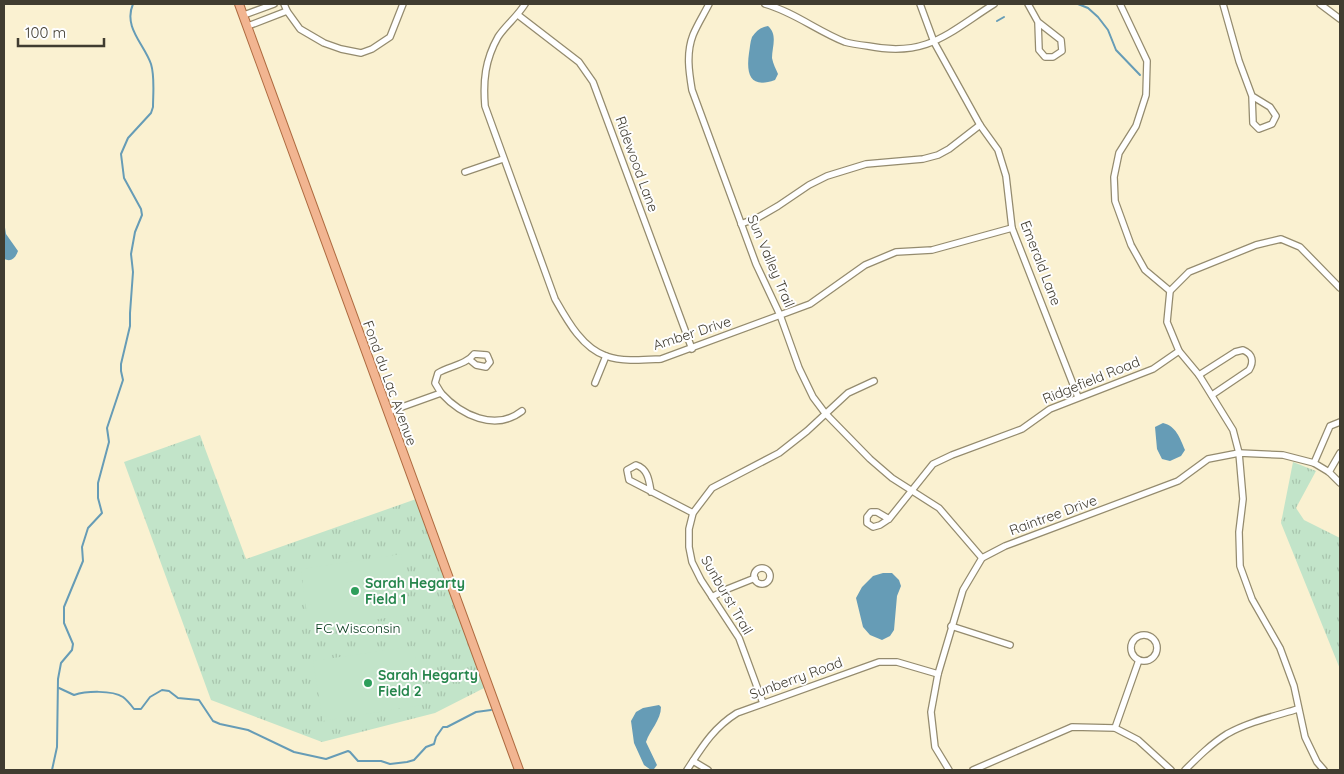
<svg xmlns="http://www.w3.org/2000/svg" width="1344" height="774" font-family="Quicksand,sans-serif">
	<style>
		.grass { fill: url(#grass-tufts) }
		.pitch { fill: #c2e4c9 }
		.water { fill: #669cb6 }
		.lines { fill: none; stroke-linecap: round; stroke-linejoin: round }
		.stream { stroke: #669cb6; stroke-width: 2 }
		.minor-casing { stroke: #948b6e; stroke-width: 8 }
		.major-casing { stroke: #ae6b40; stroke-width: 10 }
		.minor { stroke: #fff; stroke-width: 5.5 }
		.major { stroke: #f2b591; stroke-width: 8 }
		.leisure-dot { fill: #2e9e5b; stroke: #fefefe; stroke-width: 2 }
		.labels { text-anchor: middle; stroke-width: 4; stroke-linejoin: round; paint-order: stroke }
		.street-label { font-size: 14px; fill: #403c30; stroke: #fefefe }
		.leisure-label { font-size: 14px; font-weight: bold; fill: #27864d; stroke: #fefefe; text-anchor: start }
		.park-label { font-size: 14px; fill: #013817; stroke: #fefefe }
	</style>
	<defs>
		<pattern id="grass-tufts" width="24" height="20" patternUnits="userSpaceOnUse" patternTransform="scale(1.25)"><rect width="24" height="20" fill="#c2e4c9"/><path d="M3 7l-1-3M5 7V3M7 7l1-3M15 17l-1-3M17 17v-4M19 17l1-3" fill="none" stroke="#a8c4ad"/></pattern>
	</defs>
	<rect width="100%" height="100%" fill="#faf1d1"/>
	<g class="grass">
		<polygon points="200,435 246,559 419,498 488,686 435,713 322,742 211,700 124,462"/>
		<polygon points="1293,462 1316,471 1296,508 1304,520 1340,538 1340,669 1281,523"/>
	</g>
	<g class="pitch">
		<polygon points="401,554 411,614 309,630 301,569"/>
		<polygon points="414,646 422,705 323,721 313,661"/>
	</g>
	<g class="water">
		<path d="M768,26C778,35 772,47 772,58C773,64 776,69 778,74L775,80C750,89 746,74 749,53C750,48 750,42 752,37C756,31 761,27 768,26Z"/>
		<path d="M4,221L6,234L18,251C15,259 11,262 4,259Z"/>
		<path d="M1163,423C1176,426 1180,438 1185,450L1181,456L1170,461L1162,459L1157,449L1155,427Z"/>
		<polygon points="883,573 892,573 899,580 901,586 897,596 894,630 890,636 882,640 870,635 863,627 856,598 862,587 873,576"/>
		<path d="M659,705L661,707C661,720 650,730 646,742L657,765L654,769L651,770L644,765L634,743L631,721L636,712L643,708Z"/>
	</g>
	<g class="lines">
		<g class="stream">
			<polyline points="1078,4 1088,8 1098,17 1108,30 1116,50 1140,75"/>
			<polyline points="997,21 1004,17"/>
			<path d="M59,688L74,695C86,691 112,690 123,697C127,700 131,705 134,709H141L150,697L162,690L169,691L178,698L199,700L213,721L220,724L248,730L294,752L326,759L348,751L350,752L358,761H381L390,764L407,762L414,760L426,747L434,744L436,737L443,727H447L476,712L491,710"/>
			<path d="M52,770L57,747L58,679L61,663L72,650L73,644L64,623V607L83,561L82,547L88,528L102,513L98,498V483L109,442L107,428L123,380L121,371V364L130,326V313L133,272L131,254L135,232L142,215L141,209L124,178L121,154L128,138L151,113L153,107C153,94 155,77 151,64C144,44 123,27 133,4"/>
		</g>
		<defs>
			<g id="minor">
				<polyline points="284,4 287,11 300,29 324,43 341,49 361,53 372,49 390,37 403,4"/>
				<path d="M525,4C517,17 505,26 498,37C485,60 483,81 485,106L555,299C567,320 582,348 606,356C623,362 643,360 661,359L810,304L865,265L896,252L932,250L1012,228"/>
				<path d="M709,4C704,14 697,25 693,35C686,53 689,72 692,90L756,264L780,315L799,368L813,397L825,413L870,459L892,478L939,508L982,558"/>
				<path d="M765,4C794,12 817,31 845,42C852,44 860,45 868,46C927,58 948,33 994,4"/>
				<polyline points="920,4 934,42 980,125 998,150 1006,176 1012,228 1078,397"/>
				<polyline points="1028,4 1038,22 1061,40 1062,51 1053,57 1045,57 1039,50 1038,22"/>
				<polyline points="1120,4 1147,61 1146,95 1136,126 1119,153 1114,177 1115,201 1131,245 1145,270 1170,291"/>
				<polyline points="1223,4 1239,61 1252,96 1253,123 1259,129 1272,124 1276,116 1270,107 1252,96"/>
				<polyline points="1320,4 1340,19"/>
				<polyline points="244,15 274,4"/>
				<polyline points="518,15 579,62 593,82 692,349"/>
				<polyline points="248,26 287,11"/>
				<polyline points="465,172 503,159"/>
				<polyline points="741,224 759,217 778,206 809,185 827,176 866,164 923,159 938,155 949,149 980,125"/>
				<path d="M1199,375L1235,352L1243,350C1253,354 1254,362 1249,370L1212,395"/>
				<polyline points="595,383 606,356"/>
				<path d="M441,393L435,383L438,373C449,366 466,365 474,354L487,355L490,362L486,367L476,365L470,360"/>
				<path d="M388,412L441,393C461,415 495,432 522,411"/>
				<polyline points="1314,463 1330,426 1340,422"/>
				<polyline points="1329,472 1340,453"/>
				<path d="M651,492C649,480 648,469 636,465L627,470L629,480L693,513"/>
				<polyline points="889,519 877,512 871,512 867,517 867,523 873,527 880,525 889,519 933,464 952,455 1022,429 1050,409 1153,369 1179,351"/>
				<circle cx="762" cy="576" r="8"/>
				<polyline points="712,597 725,590 755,578"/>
				<polyline points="951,626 1010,645"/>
				<circle cx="1144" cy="648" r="13"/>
				<polyline points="763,703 739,638 701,580 692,562 689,547 689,529 693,513 712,488 779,453 807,431 848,393 874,381"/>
				<polyline points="1115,728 1139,660"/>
				<polyline points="693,761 708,770"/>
				<path d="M687,770C702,747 713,728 737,713L879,662H897L938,674"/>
				<polyline points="949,770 935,747 931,712 938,674 963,590 982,558 1005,546 1178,481 1208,459 1239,453 1283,455 1314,463 1329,472 1340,483"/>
				<polyline points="973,770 1072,727 1115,728 1138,740 1171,770"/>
				<path d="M1185,770C1198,757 1211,744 1227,734C1248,722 1275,716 1298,709"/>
				<polyline points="1324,770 1317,762 1305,737 1294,686 1280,648 1252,599 1240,566 1239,532 1243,499 1239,453 1233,430 1199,375 1179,351 1167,322 1170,291 1189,272 1256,245 1281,239 1300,247 1340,288"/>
			</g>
			<polyline id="major" points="239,4 519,770"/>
		</defs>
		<use href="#minor" class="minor-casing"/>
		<use href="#major" class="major-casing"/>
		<use href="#minor" class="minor"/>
		<use href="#major" class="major"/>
	</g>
	<g class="leisure-dot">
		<circle cx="355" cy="591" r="5"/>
		<circle cx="368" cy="683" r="5"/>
	</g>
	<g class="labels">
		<g class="street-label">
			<text transform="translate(637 164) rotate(70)" y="5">Ridewood Lane</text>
			<text transform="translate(771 261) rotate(67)" y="5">Sun Valley Trail</text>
			<text transform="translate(1041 263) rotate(69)" y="5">Emerald Lane</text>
			<text transform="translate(692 333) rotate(-18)" y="5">Amber Drive</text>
			<text transform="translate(1091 380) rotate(-22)" y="5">Ridgefield Road</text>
			<text transform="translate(390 383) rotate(70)" y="5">Fond du Lac Avenue</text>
			<text transform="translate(1053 515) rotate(-20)" y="5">Raintree Drive</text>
			<text transform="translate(727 595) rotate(60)" y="5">Sunburst Trail</text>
			<text transform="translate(796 678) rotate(-20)" y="5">Sunberry Road</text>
		</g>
		<g class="leisure-label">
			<text x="365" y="588">Sarah Hegarty<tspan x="365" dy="16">Field 1</tspan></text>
			<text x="378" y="680">Sarah Hegarty<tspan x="378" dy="16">Field 2</tspan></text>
		</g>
		<g class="park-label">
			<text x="358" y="633">FC Wisconsin</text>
		</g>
	</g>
	<rect width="1344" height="774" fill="none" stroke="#403c30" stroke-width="10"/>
	<path d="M18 38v8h86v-8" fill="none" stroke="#403c30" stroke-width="2.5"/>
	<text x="25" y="38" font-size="15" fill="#403c30" stroke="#fefefe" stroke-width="4" paint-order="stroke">100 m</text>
</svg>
